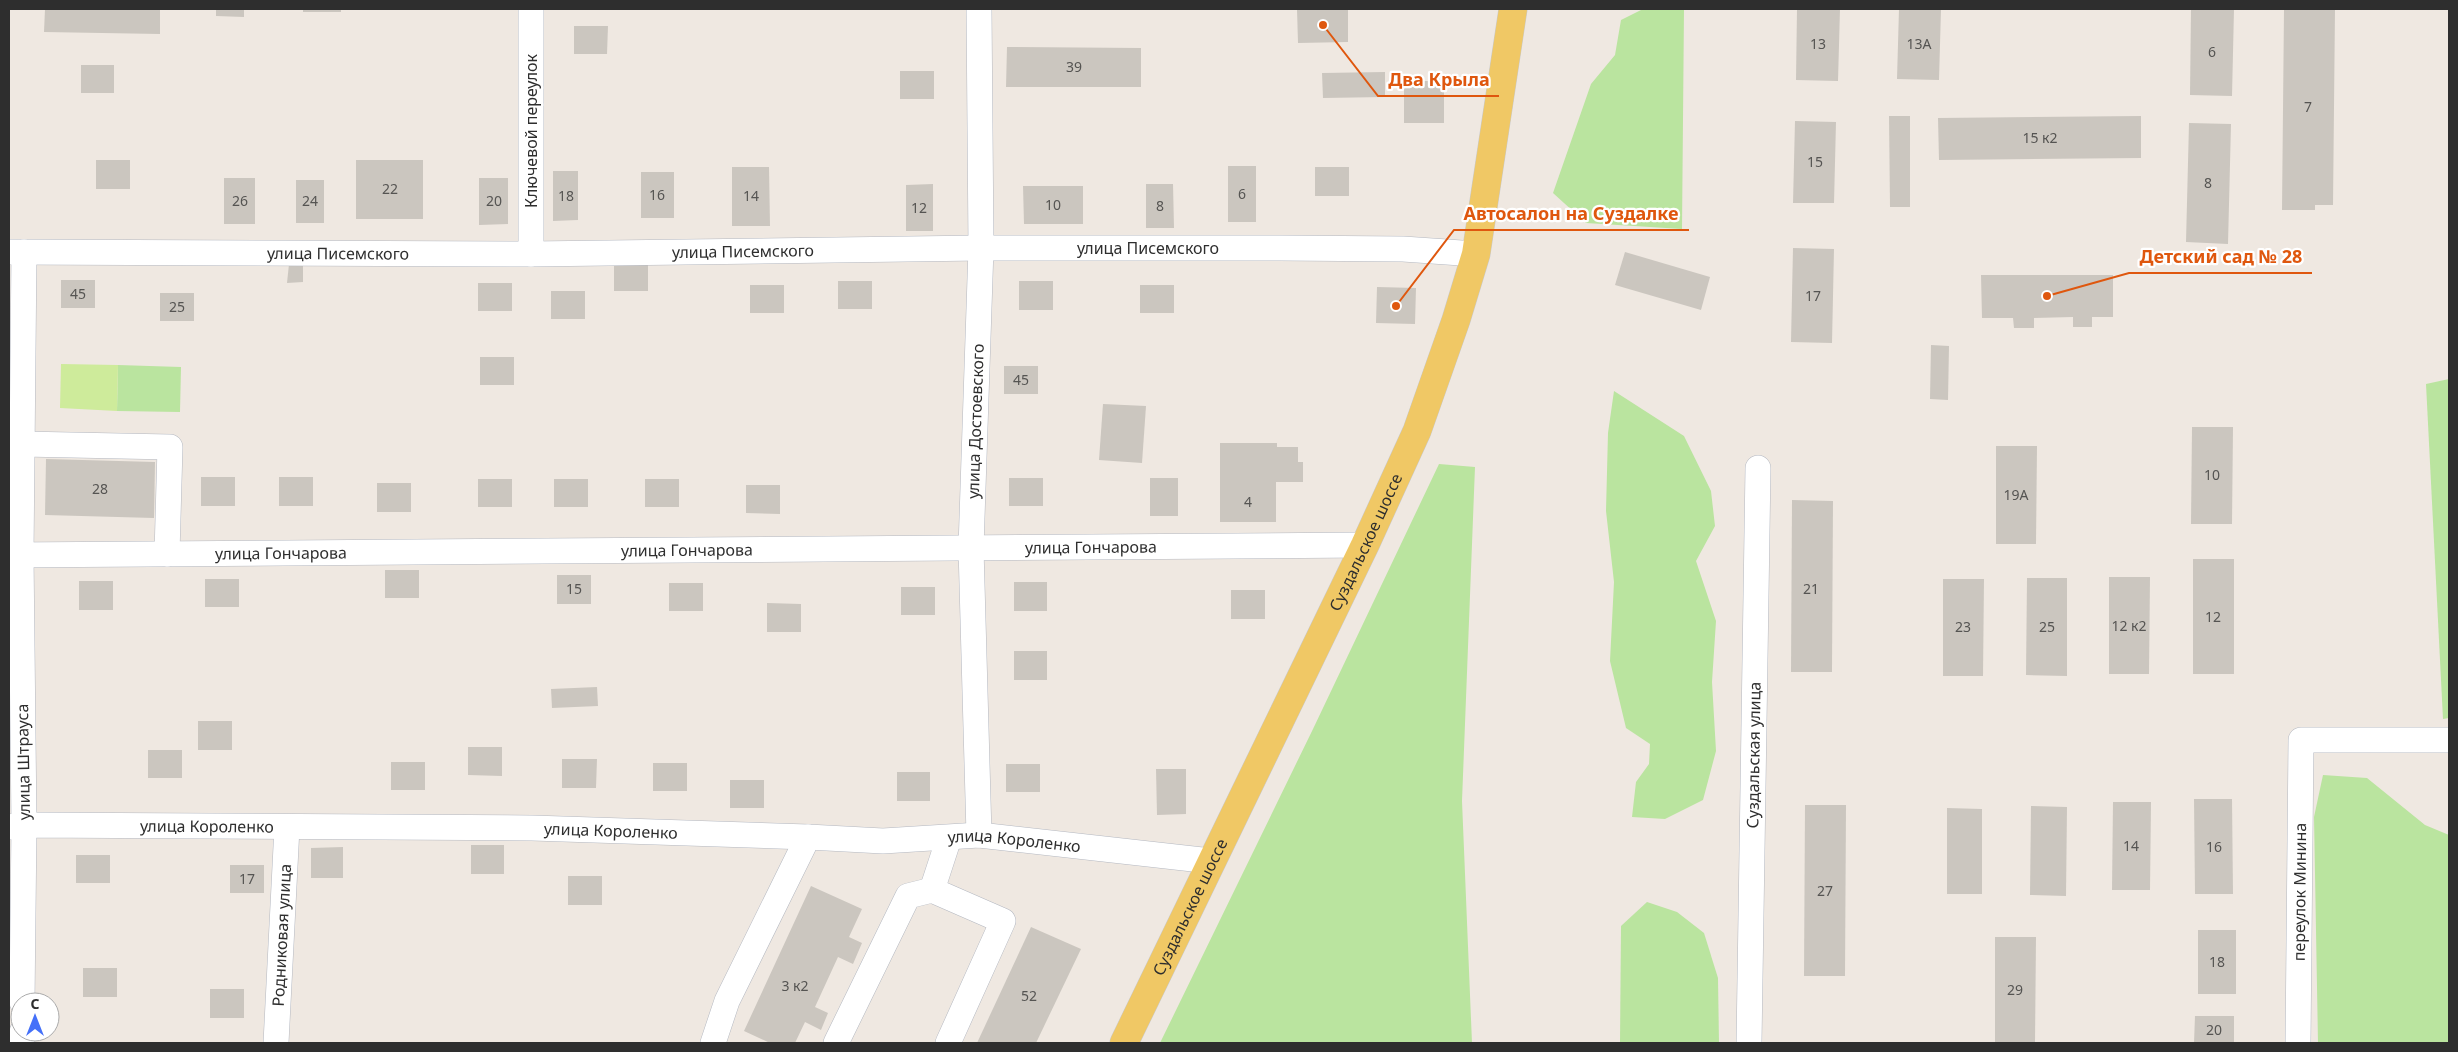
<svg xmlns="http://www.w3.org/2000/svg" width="2458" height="1052" font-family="'Noto Sans',sans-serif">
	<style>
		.green { fill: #bae49f }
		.pitch { fill: #ceeb9b }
		.building { fill: #cbc6bf }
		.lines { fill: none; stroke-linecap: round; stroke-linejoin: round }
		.minor-casing { stroke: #b4b8c1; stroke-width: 26 }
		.major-casing { stroke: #c9c9c9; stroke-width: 29 }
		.minor { stroke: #fff; stroke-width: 25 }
		.major { stroke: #f0c865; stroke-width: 28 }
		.labels { text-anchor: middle; stroke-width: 4.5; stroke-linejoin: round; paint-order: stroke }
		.number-label { font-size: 14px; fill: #555452 }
		.street-label { font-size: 16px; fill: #2e2e2e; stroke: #fff }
		.leader { fill: none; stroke: #df570e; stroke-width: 2 }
		.callout-dot { fill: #df570e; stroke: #fff; stroke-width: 2 }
		.callout-label { font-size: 18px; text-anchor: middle; font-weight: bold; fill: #df570e; stroke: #fff; stroke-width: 4.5; stroke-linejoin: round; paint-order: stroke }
	</style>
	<rect width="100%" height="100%" fill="#efe8e1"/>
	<g class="green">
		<polygon points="1643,9 1684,9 1682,229 1586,223 1553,193 1591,84 1615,55 1621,20"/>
		<polygon points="118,365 181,367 180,412 117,411"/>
		<polygon points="2449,379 2449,718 2443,719 2426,384"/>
		<polygon points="1614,391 1684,436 1711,491 1715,526 1696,561 1716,621 1712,682 1716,751 1703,800 1665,819 1632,817 1636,782 1649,764 1650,744 1626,728 1610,661 1614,582 1606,511 1608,433"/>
		<polygon points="1439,464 1475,467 1462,801 1472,1043 1160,1043 1313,729"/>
		<polygon points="2323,775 2367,778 2425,825 2449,835 2449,1043 2318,1043 2314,817"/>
		<polygon points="1647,902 1677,912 1704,933 1718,978 1719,1043 1620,1043 1621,926"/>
	</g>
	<polygon class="pitch" points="61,364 118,365 117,411 60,408"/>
	<g class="building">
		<polygon points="45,9 160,9 160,34 44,32"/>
		<polygon points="216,9 244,9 244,17 216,16"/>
		<rect x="303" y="9" width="38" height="3"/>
		<polygon points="1297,9 1348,9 1348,42 1298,43"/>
		<polygon points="1797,9 1840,9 1838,81 1796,80"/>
		<polygon points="1899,9 1941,9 1939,80 1897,79"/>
		<polygon points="2191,9 2234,9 2232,96 2190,95"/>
		<polygon points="2284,9 2335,9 2333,205 2315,205 2315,210 2282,210"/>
		<polygon points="574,26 608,26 607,54 574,54"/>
		<polygon points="1007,47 1141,48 1141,87 1006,87"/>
		<rect x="81" y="65" width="33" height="28"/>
		<rect x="900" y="71" width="34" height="28"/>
		<polygon points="1385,72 1385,97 1323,98 1322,73"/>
		<rect x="1404" y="81" width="40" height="42"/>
		<polygon points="1889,116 1910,116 1910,207 1890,207"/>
		<polygon points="2141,116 2141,158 1939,160 1938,118"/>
		<polygon points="1795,121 1836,122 1834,203 1793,203"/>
		<polygon points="2189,123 2231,124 2228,244 2186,242"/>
		<rect x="96" y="160" width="34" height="29"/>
		<rect x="356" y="160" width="67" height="59"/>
		<rect x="1228" y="166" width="28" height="56"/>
		<polygon points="732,167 769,167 770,226 732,226"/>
		<rect x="1315" y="167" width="34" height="29"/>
		<polygon points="553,171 578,171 578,220 553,221"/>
		<rect x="641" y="172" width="33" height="46"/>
		<rect x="224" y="178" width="31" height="46"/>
		<polygon points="479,178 508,178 508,224 479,225"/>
		<rect x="296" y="180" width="28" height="43"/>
		<polygon points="933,184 933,231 906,231 906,185"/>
		<polygon points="1146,184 1173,184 1174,228 1146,228"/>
		<polygon points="1023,186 1083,186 1083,224 1024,224"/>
		<polygon points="1793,248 1834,249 1832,343 1791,342"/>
		<polygon points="1625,252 1710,277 1701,310 1615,285"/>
		<polygon points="303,263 303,282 287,283 289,264"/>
		<rect x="614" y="263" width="34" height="28"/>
		<polygon points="1981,275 2113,275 2113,317 2092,317 2092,327 2073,327 2073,317 2034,318 2034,328 2014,328 2013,318 1982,318"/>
		<rect x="61" y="280" width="34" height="28"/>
		<rect x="838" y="281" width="34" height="28"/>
		<rect x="1019" y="281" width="34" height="29"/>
		<rect x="478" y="283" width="34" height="28"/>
		<rect x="750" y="285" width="34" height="28"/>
		<rect x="1140" y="285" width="34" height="28"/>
		<polygon points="1377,287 1416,288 1415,324 1376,323"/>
		<rect x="551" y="291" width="34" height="28"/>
		<rect x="160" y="293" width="34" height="28"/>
		<polygon points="1931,345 1949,346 1948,400 1930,399"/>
		<rect x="480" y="357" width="34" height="28"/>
		<rect x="1004" y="366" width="34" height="28"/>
		<polygon points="1103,404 1146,406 1142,463 1099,460"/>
		<polygon points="2192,427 2233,427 2232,524 2191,524"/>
		<polygon points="1220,443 1277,443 1277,447 1298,447 1298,462 1303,462 1303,482 1276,482 1276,522 1220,522"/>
		<polygon points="1996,446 2037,446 2036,544 1996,544"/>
		<polygon points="46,459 155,462 154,518 45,515"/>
		<rect x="201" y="477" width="34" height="29"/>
		<rect x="279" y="477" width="34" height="29"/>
		<rect x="1009" y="478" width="34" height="28"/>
		<rect x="1150" y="478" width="28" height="38"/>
		<rect x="478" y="479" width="34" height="28"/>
		<rect x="554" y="479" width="34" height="28"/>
		<rect x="645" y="479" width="34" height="28"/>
		<rect x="377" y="483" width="34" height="29"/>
		<polygon points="746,485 780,485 780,514 746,513"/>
		<polygon points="1792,500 1833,501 1832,672 1791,672"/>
		<rect x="2193" y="559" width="41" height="115"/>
		<rect x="385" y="570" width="34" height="28"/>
		<rect x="557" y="575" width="34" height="29"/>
		<polygon points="2109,577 2150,577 2149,674 2109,674"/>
		<polygon points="2027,578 2067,578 2067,676 2026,675"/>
		<rect x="205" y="579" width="34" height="28"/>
		<polygon points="1943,579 1984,579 1983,676 1943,676"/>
		<rect x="79" y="581" width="34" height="29"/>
		<rect x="1014" y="582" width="33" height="29"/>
		<rect x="669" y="583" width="34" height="28"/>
		<rect x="901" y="587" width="34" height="28"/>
		<rect x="1231" y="590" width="34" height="29"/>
		<polygon points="767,603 801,604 801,632 767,632"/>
		<rect x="1014" y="651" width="33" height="29"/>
		<polygon points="597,687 598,706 552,708 551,689"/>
		<rect x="198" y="721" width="34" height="29"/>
		<polygon points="468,747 502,747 502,776 468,775"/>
		<rect x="148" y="750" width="34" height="28"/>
		<polygon points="562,759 597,759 596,788 562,788"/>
		<rect x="391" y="762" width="34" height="28"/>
		<rect x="653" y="763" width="34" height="28"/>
		<rect x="1006" y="764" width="34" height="28"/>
		<polygon points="1156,769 1186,769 1186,814 1157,815"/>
		<rect x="897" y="772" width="33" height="29"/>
		<rect x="730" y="780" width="34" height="28"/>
		<polygon points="2194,799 2232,799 2233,894 2195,894"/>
		<polygon points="2113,802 2151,802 2150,890 2112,890"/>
		<polygon points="1805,805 1846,805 1845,976 1804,976"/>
		<polygon points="2031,806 2067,807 2066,896 2030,895"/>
		<polygon points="1947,808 1982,809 1982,894 1947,894"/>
		<rect x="471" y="845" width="33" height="29"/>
		<polygon points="343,847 343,878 311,878 311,848"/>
		<rect x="76" y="855" width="34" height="28"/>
		<rect x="230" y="865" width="34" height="28"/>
		<rect x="568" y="876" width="34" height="29"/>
		<polygon points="811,886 862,909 849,937 862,943 853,964 838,957 815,1007 828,1013 821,1030 805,1022 795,1043 770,1043 744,1031"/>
		<polygon points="1031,927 1081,949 1036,1043 977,1043"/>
		<rect x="2198" y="930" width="38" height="64"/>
		<polygon points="1995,937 2036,937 2035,1043 1995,1043"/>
		<rect x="83" y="968" width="34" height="29"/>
		<rect x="210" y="989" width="34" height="29"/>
		<polygon points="2195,1016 2234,1016 2234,1043 2194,1043"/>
	</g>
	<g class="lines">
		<defs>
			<g id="minor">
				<polyline points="531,9 531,254"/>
				<path id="s1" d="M9,252L531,254L981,248H1280L1403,249L1476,254"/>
				<polyline points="22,444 170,447 167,554"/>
				<path id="s2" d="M9,555L1365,545"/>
				<path id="s3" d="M9,827L24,825L532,828L808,837L883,841L979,835L1211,861"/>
				<path id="s4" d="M979,835L971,548L981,248L979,9"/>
				<polyline points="932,890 949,838"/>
				<polyline points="22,1002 24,825 21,555 24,252"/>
				<polyline points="22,1043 22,1032"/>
				<path id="s5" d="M276,1043L287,827"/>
				<polyline points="713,1043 727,1001 808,837"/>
				<polyline points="836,1043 908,896 932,890 1003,921 948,1043"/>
				<path id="s6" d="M1749,1043L1758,468"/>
				<path id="s7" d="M2298,1043L2301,740H2449"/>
			</g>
			<g id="major">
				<path id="s8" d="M1124,1043L1365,545L1417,431L1456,320L1476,254L1513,9"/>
			</g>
		</defs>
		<use href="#minor" class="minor-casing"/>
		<use href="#major" class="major-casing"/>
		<use href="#minor" class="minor"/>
		<use href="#major" class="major"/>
	</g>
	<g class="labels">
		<g class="number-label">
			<text x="1818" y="49">13</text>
			<text x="1919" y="49">13А</text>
			<text x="2212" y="57">6</text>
			<text x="1074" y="72">39</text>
			<text x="2308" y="112">7</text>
			<text x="2040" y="143">15 к2</text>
			<text x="1815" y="167">15</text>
			<text x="2208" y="188">8</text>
			<text x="390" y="194">22</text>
			<text x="1242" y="199">6</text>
			<text x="657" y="200">16</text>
			<text x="566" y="201">18</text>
			<text x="751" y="201">14</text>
			<text x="240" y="206">26</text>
			<text x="310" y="206">24</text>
			<text x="494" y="206">20</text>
			<text x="1053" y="210">10</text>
			<text x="1160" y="211">8</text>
			<text x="919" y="213">12</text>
			<text x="78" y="299">45</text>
			<text x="1813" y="301">17</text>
			<text x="177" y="312">25</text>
			<text x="1021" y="385">45</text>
			<text x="2212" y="480">10</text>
			<text x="100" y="494">28</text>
			<text x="2016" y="500">19А</text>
			<text x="1248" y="507">4</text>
			<text x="574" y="594">15</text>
			<text x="1811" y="594">21</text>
			<text x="2213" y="622">12</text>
			<text x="2129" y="631">12 к2</text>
			<text x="1963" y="632">23</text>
			<text x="2047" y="632">25</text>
			<text x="2131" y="851">14</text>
			<text x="2214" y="852">16</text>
			<text x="247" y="884">17</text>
			<text x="1825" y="896">27</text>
			<text x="2217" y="967">18</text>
			<text x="795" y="991">3 к2</text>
			<text x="2015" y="995">29</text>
			<text x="1029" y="1001">52</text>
			<text x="2214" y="1035">20</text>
		</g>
		<g class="street-label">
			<text transform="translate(531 131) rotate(-90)" y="6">Ключевой переулок</text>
			<text dy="6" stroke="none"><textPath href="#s1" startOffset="1139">улица Писемского</textPath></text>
			<text dy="6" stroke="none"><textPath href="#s1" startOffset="734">улица Писемского</textPath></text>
			<text dy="6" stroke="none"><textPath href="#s1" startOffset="329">улица Писемского</textPath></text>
			<text dy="6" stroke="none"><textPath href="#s4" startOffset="414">улица Достоевского</textPath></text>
			<text dy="6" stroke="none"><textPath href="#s8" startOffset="556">Суздальское шоссе</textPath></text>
			<text dy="6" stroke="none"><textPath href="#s2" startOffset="1082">улица Гончарова</textPath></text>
			<text dy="6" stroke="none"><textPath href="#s2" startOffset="678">улица Гончарова</textPath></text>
			<text dy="6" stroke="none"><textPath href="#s2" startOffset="272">улица Гончарова</textPath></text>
			<text dy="6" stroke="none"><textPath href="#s6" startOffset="288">Суздальская улица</textPath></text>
			<text transform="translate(23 762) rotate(-91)" y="6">улица Штрауса</text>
			<text dy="6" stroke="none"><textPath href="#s3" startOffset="198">улица Короленко</textPath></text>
			<text dy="6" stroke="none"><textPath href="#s3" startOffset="602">улица Короленко</textPath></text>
			<text dy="6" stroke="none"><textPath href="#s3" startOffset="1006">улица Короленко</textPath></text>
			<text dy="6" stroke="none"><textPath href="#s7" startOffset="151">переулок Минина</textPath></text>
			<text dy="6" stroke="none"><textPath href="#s8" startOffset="151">Суздальское шоссе</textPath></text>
			<text dy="6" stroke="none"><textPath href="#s5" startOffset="108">Родниковая улица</textPath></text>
		</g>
	</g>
	<path class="leader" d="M1323 25L1378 96H1499M1396 306L1454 230H1689M2047 296L2129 273H2312"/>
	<g class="callout-dot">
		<circle cx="1323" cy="25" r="5"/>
		<circle cx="1396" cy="306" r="5"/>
		<circle cx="2047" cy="296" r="5"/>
	</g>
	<g class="callout-label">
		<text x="1439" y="86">Два Крыла</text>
		<text x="1571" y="220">Автосалон на Суздалке</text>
		<text x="2221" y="263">Детский сад № 28</text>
	</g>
	<rect width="2458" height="1052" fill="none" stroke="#2e2e2e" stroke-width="20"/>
	<g transform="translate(35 1017)"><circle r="24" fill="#ffffff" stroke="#ababab"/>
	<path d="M0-4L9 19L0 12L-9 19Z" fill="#4470f9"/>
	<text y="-8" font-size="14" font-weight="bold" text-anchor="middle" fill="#2e2e2e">С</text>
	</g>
</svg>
